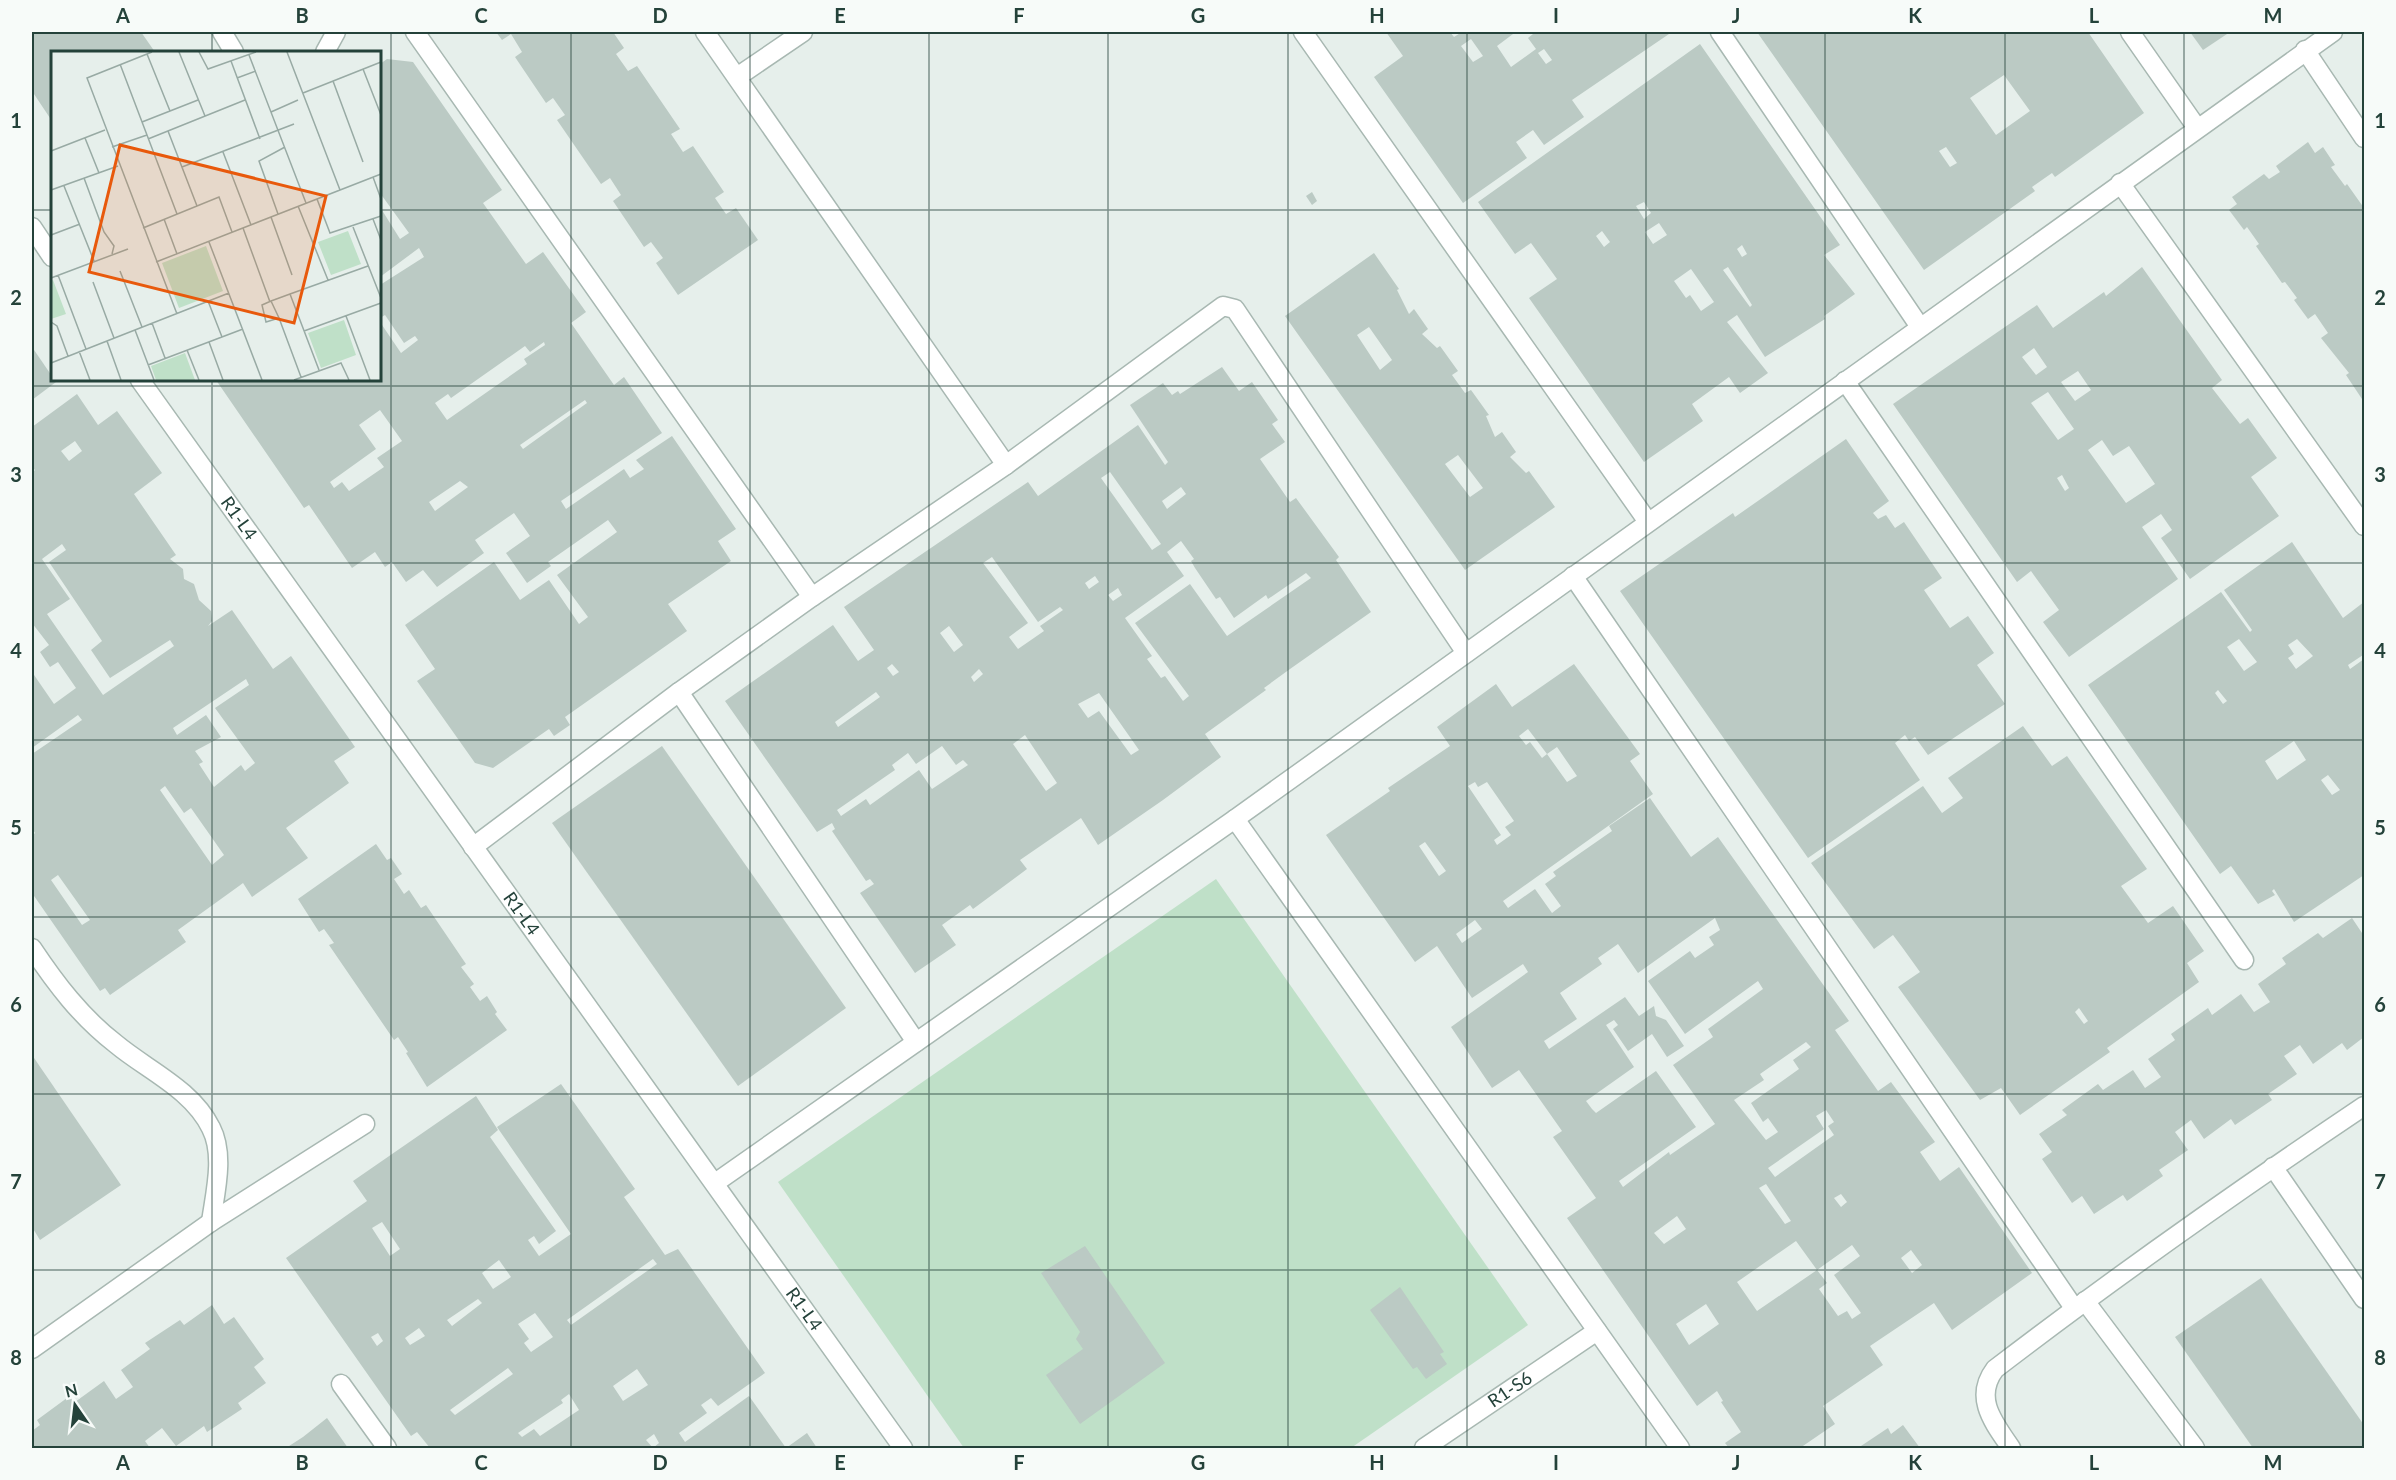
<svg xmlns="http://www.w3.org/2000/svg" width="2396" height="1480" font-family="Lato,sans-serif">
	<style>
		.green { fill: #bfe0c8 }
		.building { fill: #bbcac4; fill-rule: evenodd }
		.lines { fill: none; stroke-linecap: round; stroke-linejoin: round }
		.lane-casing { stroke: #a8b8b2; stroke-width: 21 }
		.street-casing { stroke: #a8b8b2; stroke-width: 21 }
		.lane { stroke: #fff; stroke-width: 18 }
		.street { stroke: #fff; stroke-width: 18 }
		.grid { fill: none; stroke: #24423a; stroke-width: 1.5; stroke-opacity: 0.55 }
		.labels { text-anchor: middle; stroke-width: 5; stroke-linejoin: round; paint-order: stroke }
		.street-label { font-size: 18px; fill: #24423a; stroke: #f7fbf9 }
		.inset-road { fill: none; stroke: #98aaa4; stroke-width: 1.5 }
		.view { fill: #e8590c; fill-opacity: 0.15; stroke: #e8590c; stroke-width: 3 }
		.inset-edge { fill: none; stroke: #24423a; stroke-width: 3 }
		.neatline { fill: none; stroke: #24423a; stroke-width: 2 }
		.grid-label { font-size: 20px; text-anchor: middle; font-weight: bold; fill: #24423a }
	</style>
	<rect width="100%" height="100%" fill="#e6efeb"/>
	<polygon class="green" points="1216,879 1528,1325 1351,1448 964,1448 778,1182"/>
	<g class="building">
		<polygon points="32,32 141,32 155,52 52,52 52,121 32,91"/>
		<polygon points="496,32 613,32 624,48 616,54 628,71 637,66 680,129 671,134 683,152 693,146 724,192 715,198 726,214 736,208 758,240 678,295 656,263 663,258 651,242 644,247 613,201 621,195 610,178 601,184 557,120 565,115 553,98 546,103 515,57 522,52 511,34 502,40"/>
		<path d="M1386,32H1450L1454,37L1462,32H1511L1513,34L1497,46L1511,67L1536,49L1528,38L1533,34L1531,32H1668L1669,34L1572,100L1584,117L1544,145L1533,130L1516,142L1527,158L1463,203L1374,77L1403,56ZM1471,39L1483,56L1473,62L1461,46ZM1544,49L1552,60L1546,64L1538,53Z"/>
		<path d="M1757,32H2088L2144,113L2055,177L2052,173L2032,187L2035,191L1924,270ZM2004,75L2030,111L1996,135L1970,98ZM1946,147L1957,163L1950,167L1939,151Z"/>
		<polygon points="2190,32 2230,32 2203,50"/>
		<path d="M1700,44L1840,245L1824,255L1855,294L1824,316L1825,319L1765,357L1737,315L1727,322L1768,373L1740,393L1729,377L1692,404L1703,421L1644,462L1529,298L1557,279L1531,243L1515,254L1478,202ZM1644,202L1651,213L1644,219L1636,206ZM1659,223L1667,235L1653,244L1645,232ZM1602,231L1610,242L1604,247L1596,236ZM1742,245L1747,254L1742,257L1737,249ZM1728,267L1752,305L1750,307L1723,270ZM1691,269L1714,302L1701,311L1690,295L1686,298L1674,281Z"/>
		<path d="M387,59L413,62L502,190L483,203L526,264L543,252L586,312L571,323L614,385L624,377L662,433L561,501L566,509L624,469L630,478L644,469L636,460L672,436L736,529L718,541L731,561L668,604L687,631L565,717L570,725L554,736L549,729L493,768L475,763L417,681L435,669L405,625L494,562L520,600L549,580L579,624L588,617L557,575L617,532L608,520L548,562L551,566L527,583L506,553L530,536L514,513L475,540L484,553L437,587L423,570L406,582L392,562L385,567L375,552L352,568L309,505L304,508L216,380H380V322L401,353L418,340L415,336L404,343L385,315L380,318V285L424,257L419,248L380,277V207L400,239L409,233L380,193V64ZM544,342L545,345L524,359L527,364L447,420L435,403L448,394L451,398L525,346L530,352ZM585,400L587,403L523,449L520,445ZM380,410L402,441L377,458L384,467L349,491L342,482L334,488L330,482L376,449L359,425ZM460,481L468,487L435,511L429,502Z"/>
		<polygon points="2308,142 2315,153 2323,147 2335,165 2331,167 2345,186 2347,184 2364,208 2364,402 2346,375 2349,373 2321,338 2328,333 2315,314 2308,319 2294,300 2297,298 2285,282 2282,283 2256,246 2259,244 2247,227 2244,230 2229,210 2237,204 2232,197 2264,174 2269,179 2280,172 2276,166"/>
		<polygon points="1312,192 1317,201 1312,205 1306,196"/>
		<path d="M1374,253L1399,289L1397,290L1409,314L1414,309L1428,329L1422,334L1437,348L1440,346L1458,371L1452,375L1465,393L1471,390L1489,415L1486,416L1495,437L1502,432L1516,452L1510,457L1526,473L1529,471L1555,507L1465,570L1285,316ZM1369,327L1392,360L1380,370L1357,335ZM1458,455L1483,488L1470,497L1445,464Z"/>
		<path d="M2142,267L2222,380L2212,388L2240,424L2248,418L2277,458L2251,477L2279,516L2190,579L2161,538L2172,530L2161,514L2142,527L2178,579L2069,657L2043,622L2059,610L2031,571L2017,582L1893,404L2037,305L2053,328L2104,292L2106,296ZM2034,348L2047,367L2036,375L2022,357ZM2078,371L2091,390L2075,401L2061,382ZM2048,392L2074,429L2058,440L2031,403ZM2102,440L2113,456L2129,446L2155,484L2126,503L2088,450ZM2062,475L2069,488L2065,491L2057,478Z"/>
		<polygon points="32,347 56,382 32,400"/>
		<path d="M1222,367L1239,391L1252,382L1278,420L1272,424L1285,442L1260,459L1290,502L1296,498L1339,557L1336,560L1371,612L1290,669L1264,688L1266,690L1205,734L1221,757L1163,800L1098,845L1081,818L1020,860L1027,869L973,909L970,905L942,925L956,945L915,973L860,893L874,884L870,879L866,881L832,831L835,829L832,823L817,832L725,701L833,625L858,661L874,650L844,607L1028,482L1038,496L1138,425L1165,465L1168,462L1130,405L1163,383L1172,395L1178,391L1180,394ZM1110,472L1161,544L1152,550L1101,478ZM1181,487L1186,494L1167,509L1162,501ZM1181,541L1194,559L1191,561L1195,568L1216,599L1220,597L1234,618L1266,595L1268,599L1306,573L1311,578L1227,636L1190,584L1135,623L1189,696L1183,701L1165,676L1161,678L1147,659L1152,656L1125,618L1184,576L1167,552ZM992,557L1038,622L1060,607L1063,610L1040,626L1044,631L1018,649L1009,637L1028,623L983,563ZM1095,576L1099,582L1089,589L1085,583ZM1118,588L1122,595L1113,601L1108,595ZM949,626L963,645L954,652L940,633ZM892,664L899,672L893,676L887,668ZM979,669L983,674L974,682L971,677ZM876,692L880,697L838,727L835,722ZM1099,693L1139,750L1131,755L1099,711L1088,718L1078,704ZM1025,735L1057,783L1046,791L1013,744ZM942,746L956,765L963,760L968,765L932,789L919,770L870,805L866,799L841,816L837,810L895,770L892,765L908,753L916,764Z"/>
		<path d="M77,394L98,425L117,411L162,473L134,494L176,555L170,559L183,569L184,579L194,584L199,600L211,611L212,621L208,626L232,610L273,669L291,656L355,747L334,761L349,783L286,828L308,858L252,897L243,883L239,886L178,930L186,942L110,995L105,988L100,991L32,893V836L35,833L32,828V754L82,720L78,715L32,748V672L54,704L76,688L58,662L50,667L40,652L49,645L32,623V473L35,470L32,467V427ZM75,441L82,451L69,461L61,451ZM62,544L66,550L49,562L102,641L91,650L110,678L170,640L174,646L103,695L47,614L70,599L42,559ZM246,679L249,685L215,708L255,763L245,771L241,765L214,787L199,764L203,762L195,751L221,737L206,715L177,735L173,728ZM165,786L184,813L191,808L224,855L212,865L160,790ZM58,875L90,920L82,925L51,880Z"/>
		<polygon points="1846,439 1889,501 1873,513 1878,519 1886,515 1895,528 1904,522 1942,578 1924,590 1950,628 1968,616 1994,653 1977,665 2005,704 1928,755 1915,737 1909,741 1905,735 1895,743 1920,780 1808,858 1620,591 1733,513 1735,517"/>
		<path d="M2292,542L2343,618L2364,602V659L2363,655L2348,665L2350,669L2364,659V875L2294,922L2274,889L2272,891L2275,895L2258,904L2231,866L2220,874L2088,685L2221,592L2250,632L2252,630L2224,590ZM2239,639L2257,662L2244,671L2227,647ZM2297,639L2313,656L2296,669L2288,658L2294,654L2288,645ZM2218,690L2227,701L2223,704L2215,693ZM2294,741L2306,760L2277,780L2265,761ZM2328,775L2340,790L2332,795L2321,780Z"/>
		<path d="M1574,664L1640,754L1630,761L1653,794L1503,901L1508,908L1535,889L1552,913L1561,906L1545,884L1556,876L1553,872L1612,831L1609,826L1650,798L1691,857L1718,837L1849,1021L1835,1030L1878,1091L1891,1082L1935,1142L1920,1152L1940,1181L1959,1167L2032,1273L1952,1330L1934,1303L1870,1346L1883,1365L1823,1406L1835,1424L1800,1448H1729L1725,1443L1741,1432L1721,1402L1723,1401L1717,1391L1697,1406L1567,1218L1596,1198L1553,1137L1562,1131L1519,1070L1492,1088L1451,1027L1528,972L1523,964L1472,998L1437,946L1415,962L1326,835L1390,791L1388,788L1450,746L1437,727L1496,684L1512,707ZM1528,729L1547,754L1557,747L1577,776L1567,782L1547,754L1542,758L1530,742L1526,745L1519,736ZM1475,782L1478,787L1487,782L1514,821L1505,827L1511,835L1497,845L1494,840L1501,835L1468,786ZM1425,842L1446,871L1439,876L1419,846ZM1715,918L1720,930L1709,937L1714,945L1695,958L1690,951L1648,981L1685,1034L1758,981L1763,989L1708,1029L1713,1037L1673,1065L1715,1124L1670,1155L1669,1152L1623,1187L1619,1181L1696,1127L1656,1071L1596,1113L1592,1109L1586,1101L1634,1067L1606,1025L1614,1020L1618,1025L1613,1029L1628,1051L1652,1034L1667,1057L1684,1046L1666,1020L1656,1016L1654,1006L1639,1016L1625,997L1549,1049L1544,1041L1577,1019L1560,993L1602,964L1598,958L1618,944L1638,973ZM1475,920L1482,929L1462,943L1456,934ZM1806,1042L1811,1047L1793,1060L1799,1069L1751,1103L1763,1122L1768,1118L1778,1132L1766,1140L1734,1100L1764,1080L1760,1074ZM1826,1110L1834,1122L1828,1126L1834,1135L1775,1177L1768,1168L1824,1129L1816,1116ZM1766,1184L1791,1221L1785,1224L1759,1188ZM1841,1194L1847,1202L1841,1207L1834,1198ZM1677,1216L1686,1229L1664,1244L1654,1233ZM1796,1241L1817,1270L1852,1245L1860,1256L1834,1275L1861,1313L1852,1319L1847,1311L1838,1316L1819,1289L1827,1283L1817,1270L1757,1311L1737,1282ZM1911,1250L1922,1265L1912,1273L1901,1258ZM1706,1304L1719,1324L1689,1345L1676,1324Z"/>
		<path d="M2023,726L2052,766L2067,756L2147,869L2121,886L2148,923L2173,906L2204,951L2187,963L2199,982L2107,1048L2110,1052L2020,1115L2001,1088L1980,1100L1898,987L1920,972L1902,947L1893,935L1874,949L1811,863L1923,786L1942,813L1963,798L1948,778ZM2079,1008L2088,1021L2084,1024L2075,1012Z"/>
		<polygon points="662,746 846,1008 738,1086 552,823"/>
		<polygon points="376,844 387,860 391,858 402,874 394,879 404,894 409,890 421,908 426,905 466,964 461,967 474,984 470,987 480,1001 487,996 497,1012 495,1014 507,1030 427,1087 406,1053 408,1052 398,1037 394,1040 329,945 334,943 324,929 319,932 298,899"/>
		<polygon points="2352,918 2364,936 2364,1037 2347,1050 2342,1043 2313,1064 2300,1045 2284,1056 2297,1074 2268,1094 2272,1100 2235,1125 2231,1119 2204,1139 2191,1120 2175,1132 2188,1150 2159,1170 2163,1176 2127,1201 2123,1195 2094,1214 2082,1196 2072,1203 2042,1159 2052,1152 2039,1134 2067,1115 2062,1110 2098,1084 2103,1090 2133,1070 2145,1088 2161,1077 2148,1059 2175,1040 2171,1034 2208,1008 2212,1015 2241,994 2254,1012 2270,1002 2258,984 2286,964 2282,958 2318,933 2323,938"/>
		<polygon points="32,1055 121,1185 40,1240 32,1227"/>
		<path d="M561,1084L635,1189L624,1197L665,1255L678,1249L765,1373L718,1406L711,1398L701,1405L707,1413L679,1433L685,1442L749,1396L786,1448L807,1433L817,1448H430L417,1432L411,1436L286,1258L367,1201L353,1181L476,1096L498,1130L490,1137L556,1231L539,1244L534,1236L528,1240L539,1256L571,1234L497,1127ZM382,1222L400,1249L390,1256L372,1228ZM653,1259L657,1264L571,1325L567,1320ZM499,1260L511,1277L493,1289L482,1273ZM478,1299L482,1303L452,1326L447,1320ZM535,1313L553,1337L531,1352L524,1343L529,1339L518,1324ZM419,1328L425,1336L410,1345L405,1338ZM378,1333L383,1341L377,1346L371,1337ZM508,1368L513,1374L455,1415L450,1410ZM637,1369L648,1385L623,1401L613,1386ZM569,1394L579,1410L540,1436L534,1429L522,1437L518,1433L563,1403L561,1400ZM654,1434L659,1443L653,1448L646,1440Z"/>
		<polygon points="1085,1246 1165,1363 1080,1424 1046,1375 1083,1349 1076,1339 1080,1332 1041,1273"/>
		<polygon points="2261,1278 2364,1425 2364,1448 2253,1448 2175,1337"/>
		<polygon points="1400,1287 1444,1352 1440,1354 1447,1364 1426,1379 1417,1367 1413,1369 1370,1310"/>
		<polygon points="212,1305 224,1324 234,1317 264,1359 254,1367 266,1383 238,1403 242,1409 207,1432 204,1426 176,1446 162,1428 145,1441 150,1448 32,1448 32,1431 40,1425 37,1420 71,1395 75,1402 104,1381 116,1399 133,1387 121,1370 150,1349 145,1343 180,1320 184,1325"/>
		<polygon points="327,1418 348,1448 286,1448 303,1437"/>
		<polygon points="1903,1425 1920,1448 1858,1448 1888,1428 1891,1434"/>
	</g>
	<g class="lines">
		<defs>
			<g id="lane">
				<polyline points="222,32 234,52"/>
				<polyline points="325,52 336,32"/>
			</g>
			<g id="street">
				<polyline points="415,32 812,597"/>
				<polyline points="705,32 1006,465"/>
				<polyline points="1303,32 1648,522"/>
				<polyline points="1720,32 1920,327"/>
				<polyline points="2130,32 2197,128"/>
				<polyline points="2305,50 2364,138"/>
				<polyline points="737,77 803,32"/>
				<polyline points="2120,183 2364,526"/>
				<polyline points="32,227 52,257"/>
				<path id="s1" d="M140,380L903,1448"/>
				<polyline points="1845,381 2244,960"/>
				<polyline points="1573,576 2074,1308"/>
				<polyline points="679,692 916,1042"/>
				<polyline points="1235,819 1680,1448"/>
				<polyline points="473,847 679,692 812,597 1006,465 1223,306 1235,309 1466,653"/>
				<path d="M32,948C56,984 81,1017 116,1044C147,1070 192,1089 211,1128C225,1155 215,1193 211,1222"/>
				<polyline points="2273,1167 2364,1299"/>
				<polyline points="715,1183 1235,819 2333,32"/>
				<polyline points="2085,1301 2195,1448"/>
				<polyline points="32,1349 211,1222 365,1124"/>
				<polyline points="341,1384 387,1448"/>
				<path id="s2" d="M1424,1448L1597,1331"/>
				<path d="M2011,1448C1994,1423 1973,1398 1995,1369C2115,1277 2239,1190 2364,1106"/>
			</g>
		</defs>
		<use href="#lane" class="lane-casing"/>
		<use href="#street" class="street-casing"/>
		<use href="#lane" class="lane"/>
		<use href="#street" class="street"/>
	</g>
	<path class="grid" d="M212,32V52M391,32V1448M571,32V1448M750,32V1448M929,32V1448M1108,32V1448M1288,32V1448M1467,32V1448M1646,32V1448M1825,32V1448M2005,32V1448M2184,32V1448M32,210H52M380,210H2364M212,380V1448M32,386H2364M32,563H2364M32,740H2364M32,917H2364M32,1094H2364M32,1270H2364"/>
	<g class="labels">
		<g class="street-label">
			<text dy="6" stroke="none"><textPath href="#s1" startOffset="170">R1-L4</textPath></text>
			<text dy="6" stroke="none"><textPath href="#s1" startOffset="656">R1-L4</textPath></text>
			<text dy="6" stroke="none"><textPath href="#s1" startOffset="1142">R1-L4</textPath></text>
			<text dy="6" stroke="none"><textPath href="#s2" startOffset="104">R1-S6</textPath></text>
		</g>
	</g>
	<g transform="translate(51 51)">
		<rect width="330" height="330" fill="#e6efeb"/>
		<path d="M297,180L310,213L280,224L267,191ZM155,195L172,240L128,257L111,212ZM2,229L15,263L0,268V230ZM293,269L305,304L270,317L257,282ZM134,302L144,329H105L100,315Z" fill="#bfe0c8"/>
		<path class="inset-road" d="M101,1L36,27L126,263M128,1L154,65M148,1L157,18L205,1M236,1L289,139M96,3L119,60M198,4L255,152M180,10L209,88M69,13L126,163M312,18L330,64M186,27L205,20M282,30L312,111M252,42L330,11M220,61L247,49M91,71L147,49M117,80L146,155M34,87L48,122M97,88L194,49M61,96L96,84M0,100L54,79M172,101L200,174M131,116L243,73M322,126L330,148M33,127L53,181L63,195L61,203M13,135L43,210M0,139L67,115M266,148L279,182L330,165M247,155L277,229M227,163L208,110L234,96M220,166L241,224M113,168L126,203M322,168L330,189M302,176L330,247M92,177L168,146L181,181M192,177L219,251M0,184L29,173M158,191L211,329M105,211L330,123M69,220L91,276M7,224L35,298M0,227L77,198M42,231L63,287M239,243L268,319M157,250L171,286M220,250L228,267L215,271L211,254L220,250L239,243L317,215M295,265L319,329M228,267L250,326M0,271L6,275L17,305M101,272L114,307M84,279L103,329M253,280L330,252M56,290L70,329M158,291L172,329M136,299L148,329M28,300L39,329M0,312L178,242M97,314L192,278M243,329L290,312L298,329"/>
		<path class="view" d="M69,94L275,145L243,272L38,221Z"/>
		<rect width="330" height="330" class="inset-edge"/>
	</g>
	<rect width="2396" height="1480" fill="none" stroke="#f7fbf9" stroke-width="66"/>
	<g transform="translate(75 1405) rotate(346)" stroke="#f7fbf9" stroke-width="4.5" paint-order="stroke">
	<path d="M0-4.5L10 22L0 15L-10 22Z" fill="#24423a"/>
	<text y="-9" font-size="16" font-weight="bold" text-anchor="middle" fill="#24423a">N</text>
	</g>
	<rect x="33" y="33" width="2330" height="1414" class="neatline"/>
	<g class="grid-label">
		<text x="123" y="23">A</text>
		<text x="302" y="23">B</text>
		<text x="481" y="23">C</text>
		<text x="660" y="23">D</text>
		<text x="840" y="23">E</text>
		<text x="1019" y="23">F</text>
		<text x="1198" y="23">G</text>
		<text x="1377" y="23">H</text>
		<text x="1556" y="23">I</text>
		<text x="1736" y="23">J</text>
		<text x="1915" y="23">K</text>
		<text x="2094" y="23">L</text>
		<text x="2273" y="23">M</text>
		<text x="16" y="128">1</text>
		<text x="2380" y="128">1</text>
		<text x="16" y="305">2</text>
		<text x="2380" y="305">2</text>
		<text x="16" y="482">3</text>
		<text x="2380" y="482">3</text>
		<text x="16" y="658">4</text>
		<text x="2380" y="658">4</text>
		<text x="16" y="835">5</text>
		<text x="2380" y="835">5</text>
		<text x="16" y="1012">6</text>
		<text x="2380" y="1012">6</text>
		<text x="16" y="1189">7</text>
		<text x="2380" y="1189">7</text>
		<text x="16" y="1365">8</text>
		<text x="2380" y="1365">8</text>
		<text x="123" y="1470">A</text>
		<text x="302" y="1470">B</text>
		<text x="481" y="1470">C</text>
		<text x="660" y="1470">D</text>
		<text x="840" y="1470">E</text>
		<text x="1019" y="1470">F</text>
		<text x="1198" y="1470">G</text>
		<text x="1377" y="1470">H</text>
		<text x="1556" y="1470">I</text>
		<text x="1736" y="1470">J</text>
		<text x="1915" y="1470">K</text>
		<text x="2094" y="1470">L</text>
		<text x="2273" y="1470">M</text>
	</g>
</svg>
